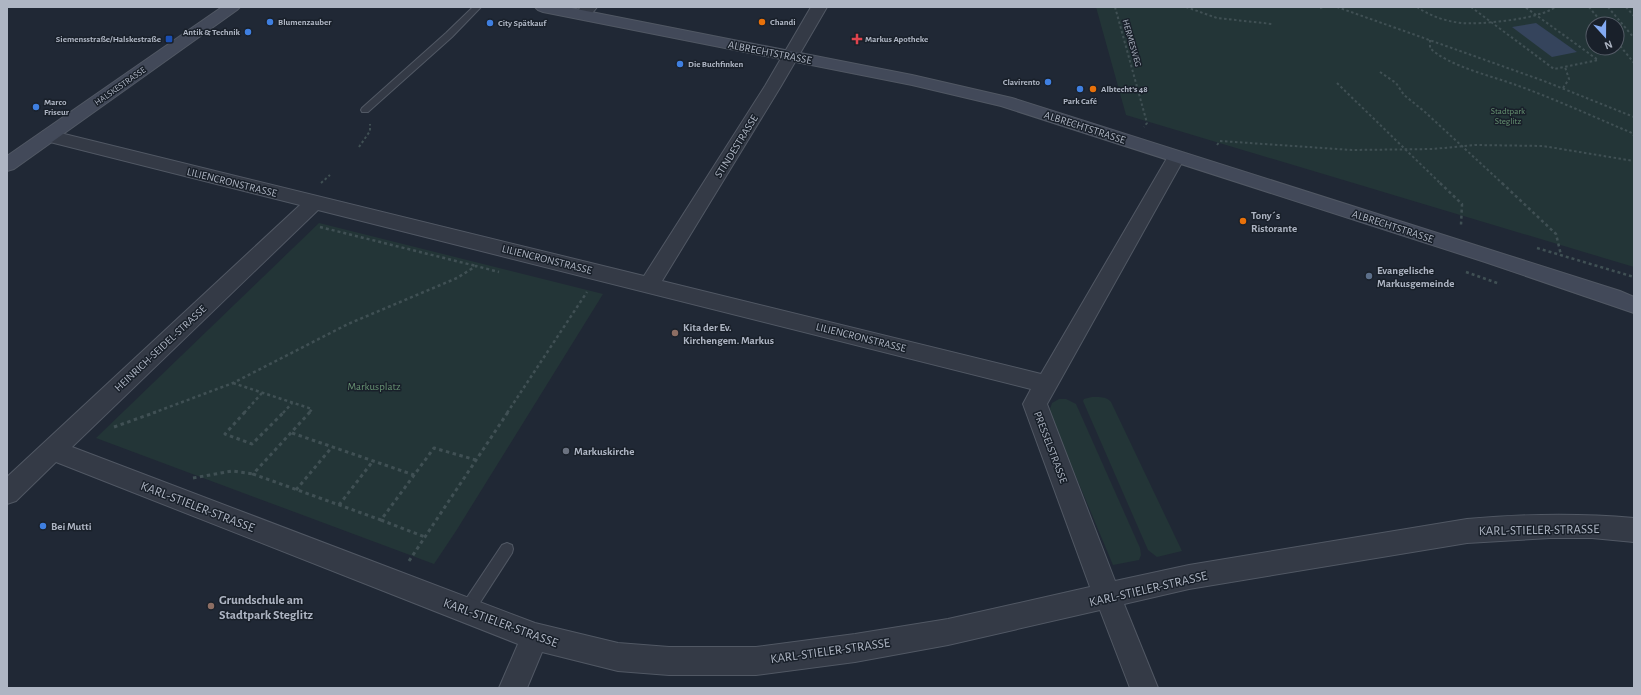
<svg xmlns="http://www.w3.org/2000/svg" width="1641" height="695" font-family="'Alegreya Sans',sans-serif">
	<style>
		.green { fill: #233537; fill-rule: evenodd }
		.water { fill: #35445c }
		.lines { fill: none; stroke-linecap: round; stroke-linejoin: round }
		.lane-casing { stroke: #515864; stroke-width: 2 }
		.street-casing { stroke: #515864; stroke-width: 2 }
		.secondary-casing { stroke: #515864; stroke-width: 2 }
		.path-far2 { stroke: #405054; stroke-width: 2; stroke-dasharray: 2.5 2.5; stroke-linecap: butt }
		.path-far1 { stroke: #405054; stroke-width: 2.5; stroke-dasharray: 3 3; stroke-linecap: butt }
		.path { stroke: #405054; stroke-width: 3; stroke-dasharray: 3.5 3.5; stroke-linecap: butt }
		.lane { fill: #343a46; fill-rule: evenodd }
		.street { fill: #343a46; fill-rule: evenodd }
		.secondary { fill: #424959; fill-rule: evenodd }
		.shop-dot { fill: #3f7fe0; stroke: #19202a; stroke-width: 1.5 }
		.food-dot { fill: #e8710a; stroke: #19202a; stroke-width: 1.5 }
		.transit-dot { fill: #1a4fb4; stroke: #19202a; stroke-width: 1.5 }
		.health-dot { fill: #e0444e; stroke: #19202a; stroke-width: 1.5 }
		.service-dot { fill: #5c6f8a; stroke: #19202a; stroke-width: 1.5 }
		.education-dot { fill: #8d6e63; stroke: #19202a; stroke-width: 1.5 }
		.worship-dot { fill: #6b7280; stroke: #19202a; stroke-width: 1.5 }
		.labels { text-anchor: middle; stroke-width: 3; stroke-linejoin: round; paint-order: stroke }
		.far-poi-label { font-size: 9px; font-weight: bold; fill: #aeb5c3; stroke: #19202a; text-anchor: start }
		.far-street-label { font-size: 9px; fill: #aeb5c3; stroke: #19202a }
		.far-park-label { font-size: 9px; fill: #679272; stroke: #19202a }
		.street-label { font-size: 11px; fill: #aeb5c3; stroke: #19202a }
		.poi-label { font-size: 11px; font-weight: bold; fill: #aeb5c3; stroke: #19202a; text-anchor: start }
		.park-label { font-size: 11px; fill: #679272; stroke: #19202a }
		.near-street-label { font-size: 13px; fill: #aeb5c3; stroke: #19202a }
		.near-poi-label { font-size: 13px; font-weight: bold; fill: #aeb5c3; stroke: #19202a; text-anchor: start }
	</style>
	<rect width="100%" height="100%" fill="#202835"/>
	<g class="green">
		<path d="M1096,7H1634V267L1126,115ZM1593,24H1617V48H1593Z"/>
		<polygon points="319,223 603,294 456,531 434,564 96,438"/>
		<path d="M1092,397C1099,397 1106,396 1111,402L1182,551L1157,557L1148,550L1083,401L1084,399Z"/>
		<polygon points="1059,399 1066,399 1076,404 1140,548 1141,555 1139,560 1113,565 1051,417 1050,409 1052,403"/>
	</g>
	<polygon class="water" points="1536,23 1577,52 1552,57 1512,27"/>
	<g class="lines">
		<defs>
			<g id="lane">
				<polygon points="473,7 481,7 452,37 368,112 362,112 361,110 362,108 446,33"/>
				<polygon points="507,543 512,545 513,549 512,553 472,615 467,617 462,615 460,610 462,605 502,545"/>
			</g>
			<g id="street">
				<path d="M581,7H597C591,15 587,21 577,18L574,15Z"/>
				<path d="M811,7H827L781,86L662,281L1041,374L1170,153L1176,151L1182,153L1185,157L1047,404L1115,581L1189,565L1467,519C1523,514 1578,513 1634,518V542L1592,538H1550L1467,543L1189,589L1124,604L1158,688H1130L1100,610L948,645L855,662L756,675H669L618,671L542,652L527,688H499L518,644L56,462L16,501L7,504V477L300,205L42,140L39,136L42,132L48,130L644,276L765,86ZM318,210L1031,389L1023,404L1090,587L948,619L855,634L756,647H669L618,643L535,623L72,447Z"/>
			</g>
			<g id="secondary">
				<polygon points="222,7 240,7 237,10 14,169 7,171 7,156"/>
				<polygon points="535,7 566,7 912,75 1012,98 1620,291 1634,297 1634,313 1485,262 1001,106 912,85 543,12 538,10"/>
			</g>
		</defs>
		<use href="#lane" class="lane-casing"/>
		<use href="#street" class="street-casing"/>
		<use href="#secondary" class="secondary-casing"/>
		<g class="path-far2">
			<polyline points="1115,7 1147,123 1144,127"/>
			<polyline points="1186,7 1217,18 1272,24"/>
			<polyline points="1337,7 1544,81 1634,117"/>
			<path d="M1417,7C1430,16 1445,21 1461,23C1479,25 1541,19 1555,7"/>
			<polyline points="1471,7 1554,69 1598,60 1525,7"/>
			<polyline points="1589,7 1603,24"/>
			<polyline points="1608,7 1634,38"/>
			<polyline points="1626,7 1634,16"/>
			<polyline points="1320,8 1323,7"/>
			<path d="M1430,40V48C1448,66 1492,76 1516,85C1555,99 1594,117 1632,133L1634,136"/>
			<polyline points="1617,42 1634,63"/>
			<polyline points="1380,72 1396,83 1404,95 1425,112 1503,184"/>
			<polyline points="1337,83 1441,184"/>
			<polyline points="1563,88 1569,79 1565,67"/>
			<polyline points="1217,145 1220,141 1352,150 1433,149 1475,145 1543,146 1634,161"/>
			<polyline points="359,147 370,131 370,124"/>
			<polyline points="321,183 330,175"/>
		</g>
		<g class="path-far1">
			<polyline points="1440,183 1462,204 1461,225"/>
			<polyline points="1502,183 1556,234 1561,255"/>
			<polyline points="320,227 476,266"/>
			<polyline points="1537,248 1634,277"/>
			<polyline points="1466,272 1500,284"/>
			<polyline points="233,383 312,409 309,413"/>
			<polyline points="153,413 233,383 348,324 457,278 476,266 499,272"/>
			<polyline points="244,413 262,393"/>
			<polyline points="283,413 292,403"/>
			<polyline points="507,413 587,292"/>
		</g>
		<g class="path">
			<polyline points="245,412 225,434 252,444 284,412"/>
			<polyline points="310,412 253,474 381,520 434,448 476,460"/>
			<polyline points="114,427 156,412"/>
			<polyline points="292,433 414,475"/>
			<polyline points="193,478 232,471 253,474"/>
			<polyline points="296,490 332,447"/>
			<polyline points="339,505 373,461"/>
			<polyline points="381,520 425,537"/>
			<polyline points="409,561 508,412"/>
		</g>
		<use href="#lane" class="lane"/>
		<use href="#street" class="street"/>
		<use href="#secondary" class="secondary"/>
	</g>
	<g class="shop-dot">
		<circle cx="270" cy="22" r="4"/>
		<circle cx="490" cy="23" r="4"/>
		<circle cx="248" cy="32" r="4"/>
		<circle cx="680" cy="64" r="4"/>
		<circle cx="1048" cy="82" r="4"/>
		<circle cx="1080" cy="89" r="4"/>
		<circle cx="36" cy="107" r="4"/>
		<circle cx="43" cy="526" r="4"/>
	</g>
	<g class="food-dot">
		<circle cx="762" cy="22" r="4"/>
		<circle cx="1093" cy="89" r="4"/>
		<circle cx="1243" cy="221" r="4"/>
	</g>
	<rect class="transit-dot" x="165" y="35" width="8" height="8" rx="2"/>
	<path class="health-dot" d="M855 33h4v4h4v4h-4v4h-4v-4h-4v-4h4z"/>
	<circle class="service-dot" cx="1369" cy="276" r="4"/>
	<g class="education-dot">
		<circle cx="675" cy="333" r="4"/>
		<circle cx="211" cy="606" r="4"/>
	</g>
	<circle class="worship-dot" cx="566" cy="451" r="4"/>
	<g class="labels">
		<g class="far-poi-label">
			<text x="278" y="25">Blumenzauber</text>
			<text x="770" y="25">Chandi</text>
			<text x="498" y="26">City Spätkauf</text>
			<text x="240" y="35" text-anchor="end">Antik &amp; Technik</text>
			<text x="161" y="42" text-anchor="end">Siemensstraße/Halskestraße</text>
			<text x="865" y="42">Markus Apotheke</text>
			<text x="688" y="67">Die Buchfinken</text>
			<text x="1040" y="85" text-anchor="end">Clavirento</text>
			<text x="1101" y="92">Albtecht's 48</text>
			<text x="1080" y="104" text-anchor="middle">Park Café</text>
			<text x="44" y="105">Marco<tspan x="44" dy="10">Friseur</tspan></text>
		</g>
		<g class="far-street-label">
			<text transform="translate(1132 43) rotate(74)" y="3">HERMESWEG</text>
			<text transform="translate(120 86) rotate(-35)" y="3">HALSKESTRASSE</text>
		</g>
		<g class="far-park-label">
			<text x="1508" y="114">Stadtpark<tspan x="1508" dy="10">Steglitz</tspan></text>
		</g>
		<g class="street-label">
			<text transform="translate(770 52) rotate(11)" y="4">ALBRECHTSTRASSE</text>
			<text transform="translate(1085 127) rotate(18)" y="4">ALBRECHTSTRASSE</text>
			<text transform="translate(736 146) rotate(-58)" y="4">STINDESTRASSE</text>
			<text transform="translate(232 182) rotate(14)" y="4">LILIENCRONSTRASSE</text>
			<text transform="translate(1393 226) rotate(18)" y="4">ALBRECHTSTRASSE</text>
			<text transform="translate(547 259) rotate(14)" y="4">LILIENCRONSTRASSE</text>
			<text transform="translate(861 337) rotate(14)" y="4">LILIENCRONSTRASSE</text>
			<text transform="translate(160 348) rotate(-43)" y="4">HEINRICH-SEIDEL-STRASSE</text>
			<text transform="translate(1051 447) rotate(69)" y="4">PRESSELSTRASSE</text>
		</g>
		<g class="poi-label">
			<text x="1251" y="219">Tony´s<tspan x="1251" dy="13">Ristorante</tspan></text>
			<text x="1377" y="274">Evangelische<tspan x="1377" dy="13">Markusgemeinde</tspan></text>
			<text x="683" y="331">Kita der Ev.<tspan x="683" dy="13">Kirchengem. Markus</tspan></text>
			<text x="574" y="455">Markuskirche</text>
			<text x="51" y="530">Bei Mutti</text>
		</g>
		<g class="park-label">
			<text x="374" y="390">Markusplatz</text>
		</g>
		<g class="near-street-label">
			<text transform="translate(198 506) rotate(21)" y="5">KARL-STIELER-STRASSE</text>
			<text transform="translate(1539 529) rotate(-1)" y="5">KARL-STIELER-STRASSE</text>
			<text transform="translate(1148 588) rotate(-13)" y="5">KARL-STIELER-STRASSE</text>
			<text transform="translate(501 622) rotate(20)" y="5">KARL-STIELER-STRASSE</text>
			<text transform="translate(830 650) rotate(-8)" y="5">KARL-STIELER-STRASSE</text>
		</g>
		<g class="near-poi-label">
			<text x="219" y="604">Grundschule am<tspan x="219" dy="15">Stadtpark Steglitz</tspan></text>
		</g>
	</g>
	<rect width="1641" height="695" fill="none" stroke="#aeb5c3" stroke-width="16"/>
	<g transform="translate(1605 36) rotate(159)"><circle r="19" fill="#19202a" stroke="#555c67"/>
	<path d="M0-3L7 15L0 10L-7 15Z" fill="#83aaf2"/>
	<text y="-6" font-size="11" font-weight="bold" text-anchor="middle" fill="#aeb5c3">N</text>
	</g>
</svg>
